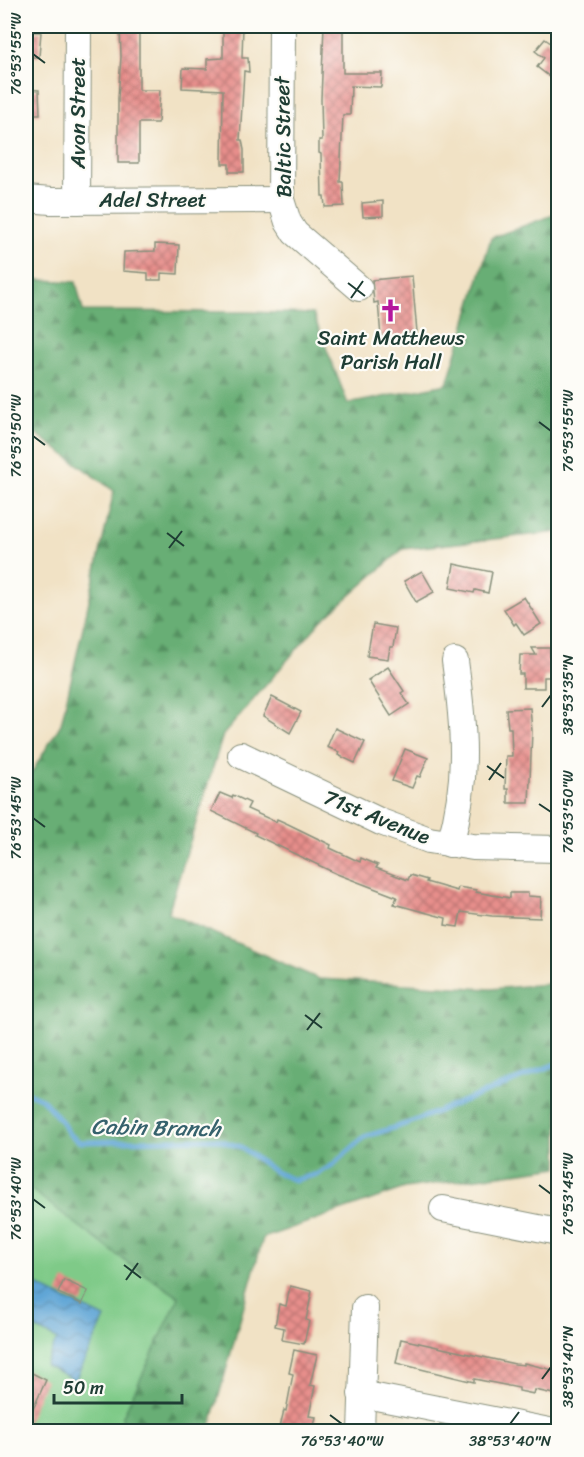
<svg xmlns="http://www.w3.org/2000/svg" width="584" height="1457" font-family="Sriracha,sans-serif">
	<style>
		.forest { fill: url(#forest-firs); stroke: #437654; stroke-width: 1.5 }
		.park { fill: #7fca88; stroke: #4f845e; stroke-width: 1.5 }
		.water { fill: url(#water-waves); stroke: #407285; stroke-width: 1.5 }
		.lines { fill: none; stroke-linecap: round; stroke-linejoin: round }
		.stream { stroke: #61a6d6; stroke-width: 5 }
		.building { fill: url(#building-cross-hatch) }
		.minor-casing { stroke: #88907c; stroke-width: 28 }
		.minor { stroke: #fff; stroke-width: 26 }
		.ticks { fill: none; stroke: #1f3d34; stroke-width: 2 }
		.labels { text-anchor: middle; stroke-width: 4.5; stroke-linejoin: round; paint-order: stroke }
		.street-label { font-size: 21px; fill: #1f3d34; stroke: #fdfcf7 }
		.poi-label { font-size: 21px; fill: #1f3d34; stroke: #fdfcf7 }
		.water-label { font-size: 22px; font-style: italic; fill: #36626d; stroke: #fdfcf7 }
		.neatline { fill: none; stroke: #1f3d34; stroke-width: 2 }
		.ticks-label { font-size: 15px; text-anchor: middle; fill: #1f3d34 }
	</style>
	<defs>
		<pattern id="forest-firs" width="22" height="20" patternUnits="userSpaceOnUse" patternTransform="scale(1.5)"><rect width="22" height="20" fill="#67ae74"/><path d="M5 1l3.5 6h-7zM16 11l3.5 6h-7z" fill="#548f60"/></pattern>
		<pattern id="water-waves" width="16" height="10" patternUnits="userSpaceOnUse" patternTransform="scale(1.5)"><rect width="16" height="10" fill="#61a6d6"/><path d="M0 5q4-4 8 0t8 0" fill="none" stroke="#4f88ae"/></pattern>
		<pattern id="building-cross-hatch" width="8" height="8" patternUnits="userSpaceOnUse" patternTransform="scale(1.5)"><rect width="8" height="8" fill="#e78e8b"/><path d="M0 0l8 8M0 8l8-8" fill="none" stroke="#bb7572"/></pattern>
	</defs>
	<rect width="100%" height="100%" fill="#fdfcf7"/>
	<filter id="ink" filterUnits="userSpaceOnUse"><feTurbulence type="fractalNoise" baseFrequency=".0167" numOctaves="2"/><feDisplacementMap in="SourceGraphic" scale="12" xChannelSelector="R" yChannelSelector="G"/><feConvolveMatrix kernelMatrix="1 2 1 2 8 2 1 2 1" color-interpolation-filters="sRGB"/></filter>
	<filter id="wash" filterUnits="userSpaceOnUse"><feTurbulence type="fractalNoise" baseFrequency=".008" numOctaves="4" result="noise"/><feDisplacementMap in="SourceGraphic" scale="24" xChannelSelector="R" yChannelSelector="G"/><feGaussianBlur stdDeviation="1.35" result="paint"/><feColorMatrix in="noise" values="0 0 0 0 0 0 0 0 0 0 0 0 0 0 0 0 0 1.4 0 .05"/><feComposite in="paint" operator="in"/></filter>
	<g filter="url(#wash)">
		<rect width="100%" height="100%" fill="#f1e2c5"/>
		<polygon class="forest" points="558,213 558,532 403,549 321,621 223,735 168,913 319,979 491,989 558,983 558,1167 405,1188 263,1238 209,1431 126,1431 122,1418 179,1297 129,1264 26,1186 26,782 61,724 114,491 26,426 26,279 76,282 83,311 248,312 313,314 348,404 447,384 491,238"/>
		<polygon class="park" points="26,1186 129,1264 179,1297 122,1418 126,1431 26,1431"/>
		<polygon class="water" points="26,1280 105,1318 75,1380 45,1365 57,1339 26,1324"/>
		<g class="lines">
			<polyline class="stream" points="26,1092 42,1099 61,1121 69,1134 80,1142 215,1139 241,1147 275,1172 294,1180 318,1174 334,1164 364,1137 409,1123 558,1063"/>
		</g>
		<g id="blocks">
			<g class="building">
				<polygon points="120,26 139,26 139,90 160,90 158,123 139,123 139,163 118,163 118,98 121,57"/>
				<polygon points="223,26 243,26 242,58 248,58 249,72 244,71 240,140 242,140 244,150 244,172 229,172 229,164 222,164 223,90 182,88 183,68 207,69 207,59 223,58"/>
				<polygon points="324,26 343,26 343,73 382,73 381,87 351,86 350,115 343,115 340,182 343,182 344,206 325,207 324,196 322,196 321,154 319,153 319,140 322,140 321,99"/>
				<polygon points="26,32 41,32 39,57 26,57"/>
				<polygon points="545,39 555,46 558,41 558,83 537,67 544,58 535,51"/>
				<polygon points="26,89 39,90 40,114 26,114"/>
				<polygon points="383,201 383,216 363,217 362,203"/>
				<polygon points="155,244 179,245 178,274 161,273 161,280 148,280 148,273 123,271 124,252 155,251"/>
				<polygon points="412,276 417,332 405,333 405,335 398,336 381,337 378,302 374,303 372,280"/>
				<polygon points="454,564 492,572 488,593 475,590 474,593 450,588"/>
				<polygon points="422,571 434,592 416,602 404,581"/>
				<polygon points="524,597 541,624 524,635 516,623 514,625 504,609"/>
				<polygon points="373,624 396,628 393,647 390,647 388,659 367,656"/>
				<polygon points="532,648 550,648 550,677 544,677 544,688 523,688 523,674 519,674 520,655 536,655"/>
				<polygon points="388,667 404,691 401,693 409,704 391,716 368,680"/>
				<polygon points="272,697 301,712 290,733 263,716"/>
				<polygon points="530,708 532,731 529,803 508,803 508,789 505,789 506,756 512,756 511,728 508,728 506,709"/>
				<polygon points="335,728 365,742 355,763 338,755 339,752 327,747"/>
				<polygon points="405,749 428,758 420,777 417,776 412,788 392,781"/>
				<polygon points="220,793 232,798 233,795 250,803 247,809 276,822 277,819 288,824 331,845 330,848 360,862 361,858 378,865 376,868 408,880 410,875 427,880 426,882 457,891 458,887 476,890 476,892 510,898 510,893 528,893 528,896 541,897 540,918 492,916 461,912 458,927 445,925 446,918 394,904 397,897 337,874 255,835 256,833 211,811"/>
				<polygon points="64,1280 88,1291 82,1304 58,1293"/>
				<polygon points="290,1286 312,1291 306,1320 309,1321 304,1344 282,1340 284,1328 275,1326 279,1304 286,1306"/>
				<polygon points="401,1339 515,1364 524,1365 524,1363 558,1371 558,1395 535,1390 534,1394 519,1391 519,1388 474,1379 474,1382 396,1363"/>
				<polygon points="294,1350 317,1355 310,1385 315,1386 309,1416 316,1417 313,1431 279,1431 284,1410 286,1411 293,1374 289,1373"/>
				<polygon points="26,1370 46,1380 26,1425"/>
			</g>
		</g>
	</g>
	<g filter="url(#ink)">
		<use href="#blocks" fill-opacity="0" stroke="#88907c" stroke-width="1.5"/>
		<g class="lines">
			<defs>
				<g id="minor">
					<polyline points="282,26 281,200 288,222 295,233 359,288"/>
					<polyline points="26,199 51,201 281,200"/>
					<polyline points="77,201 78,26"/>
					<polyline points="241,755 381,822 429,840 473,847 558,849"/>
					<path d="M450,844C469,779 464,727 455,661"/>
					<polyline points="443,1209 558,1232"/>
					<polyline points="361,1394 554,1432"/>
					<polyline points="361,1432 365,1308"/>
				</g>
			</defs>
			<use href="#minor" class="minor-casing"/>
			<use href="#minor" class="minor"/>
		</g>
	</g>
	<path class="ticks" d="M33,54L45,63M348,283L365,296M351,298L363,281M539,422L551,431M33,436L45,445M167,533L184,546M169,548L182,531M542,707L551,695M487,766L504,778M489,780L501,763M539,804L551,812M33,818L45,827M305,1015L322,1028M307,1030L320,1013M539,1185L551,1194M33,1199L45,1208M124,1265L141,1278M126,1280L138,1263M542,1379L551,1367M330,1415L342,1424M510,1424L519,1412"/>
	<defs>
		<symbol id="church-bare" viewBox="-9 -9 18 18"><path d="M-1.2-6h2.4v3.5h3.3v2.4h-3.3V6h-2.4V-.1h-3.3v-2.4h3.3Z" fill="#b5179e" stroke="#fdfcf7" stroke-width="2.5" paint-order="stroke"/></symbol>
	</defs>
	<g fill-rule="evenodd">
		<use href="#church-bare" x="374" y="294" width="33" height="33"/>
	</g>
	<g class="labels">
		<g class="street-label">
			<text transform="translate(78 113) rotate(-90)" y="7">Avon Street</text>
			<text transform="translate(283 137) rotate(-91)" y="7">Baltic Street</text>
			<text x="153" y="207">Adel Street</text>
			<text transform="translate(377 817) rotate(22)" y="7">71st Avenue</text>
		</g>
		<g class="poi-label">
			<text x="391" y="345">Saint Matthews<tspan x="391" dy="24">Parish Hall</tspan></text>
		</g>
		<g class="water-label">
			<text transform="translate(156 1127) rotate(1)" y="8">Cabin Branch</text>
		</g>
	</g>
	<rect width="584" height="1457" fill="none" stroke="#fdfcf7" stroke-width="66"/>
	<path d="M54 1394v9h128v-9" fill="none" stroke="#1f3d34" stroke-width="3"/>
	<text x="63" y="1394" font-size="18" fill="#1f3d34" stroke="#fdfcf7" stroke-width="4.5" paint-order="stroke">50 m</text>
	<rect x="33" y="33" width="518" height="1391" class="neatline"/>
	<g class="ticks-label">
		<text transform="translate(16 54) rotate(-90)" y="5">76°53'55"W</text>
		<text transform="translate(568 431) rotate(-90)" y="5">76°53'55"W</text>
		<text transform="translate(16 436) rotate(-90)" y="5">76°53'50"W</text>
		<text transform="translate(568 695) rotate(-90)" y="5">38°53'35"N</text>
		<text transform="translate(568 812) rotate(-90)" y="5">76°53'50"W</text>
		<text transform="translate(16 818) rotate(-90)" y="5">76°53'45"W</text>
		<text transform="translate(568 1194) rotate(-90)" y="5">76°53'45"W</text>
		<text transform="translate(16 1199) rotate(-90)" y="5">76°53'40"W</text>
		<text transform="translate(568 1367) rotate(-90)" y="5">38°53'40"N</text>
		<text x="342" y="1446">76°53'40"W</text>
		<text x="510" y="1446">38°53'40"N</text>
	</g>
</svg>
